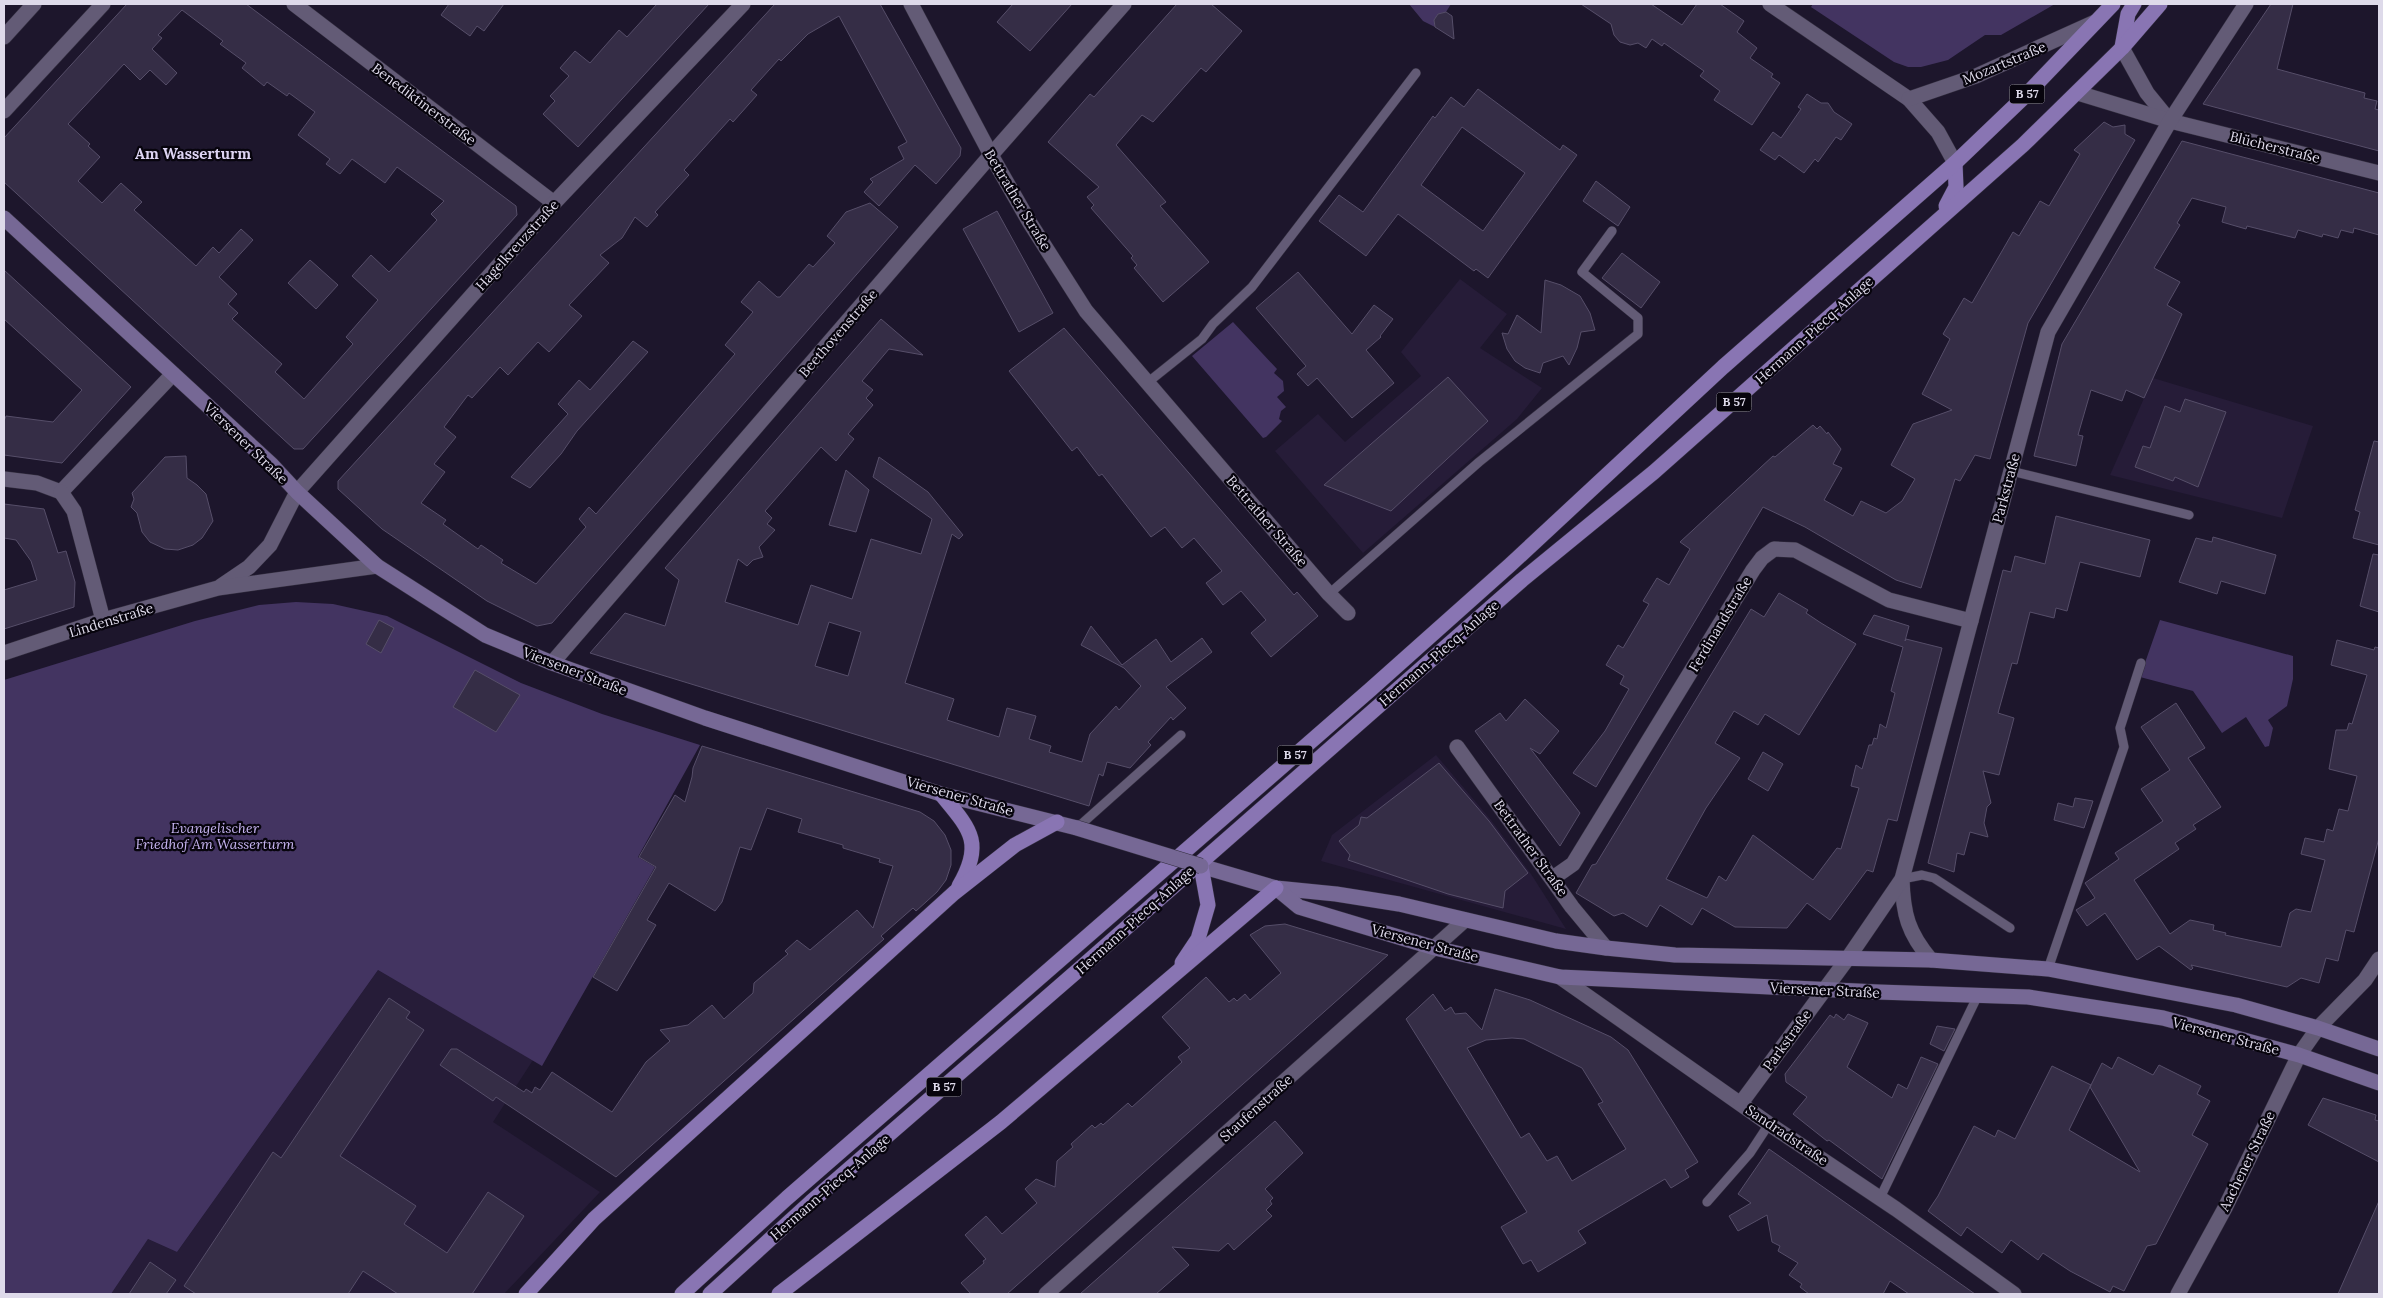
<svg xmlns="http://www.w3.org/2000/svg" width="2383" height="1298" font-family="Lora,serif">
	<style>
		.built { fill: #261c38 }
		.green { fill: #433461 }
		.building { fill: #352d46; stroke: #564e69; fill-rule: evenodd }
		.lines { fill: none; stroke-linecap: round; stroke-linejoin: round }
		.service-casing { stroke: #332e3f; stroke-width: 10 }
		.minor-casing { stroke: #332e3f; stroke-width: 16 }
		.tertiary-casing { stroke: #332e3f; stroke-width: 16 }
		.secondary-casing { stroke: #332e3f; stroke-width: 16 }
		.primary-casing { stroke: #332e3f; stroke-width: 16 }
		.service { stroke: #635b76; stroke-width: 9 }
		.minor { stroke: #635b76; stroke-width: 15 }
		.tertiary { stroke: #635b76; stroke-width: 15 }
		.secondary { stroke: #766895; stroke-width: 15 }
		.primary { stroke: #8975b3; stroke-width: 15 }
		.secondary-bridge-casing { stroke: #332e3f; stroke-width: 16; stroke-linecap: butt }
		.secondary-bridge { stroke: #766895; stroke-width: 15 }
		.labels { text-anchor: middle; stroke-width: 4.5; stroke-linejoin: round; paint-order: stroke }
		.shield { fill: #07040d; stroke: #9e9aa8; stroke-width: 1 }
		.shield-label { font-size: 12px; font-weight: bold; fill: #dedaea }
		.street-label { font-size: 14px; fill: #dedaea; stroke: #07040d }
		.park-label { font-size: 14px; font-style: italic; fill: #c7b5f1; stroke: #07040d }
		.neighbourhood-label { font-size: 15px; font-weight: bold; fill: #ddd4f3; stroke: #07040d }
	</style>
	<rect width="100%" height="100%" fill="#1d162c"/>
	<g class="built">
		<polygon points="1460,279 1507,314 1480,348 1542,388 1517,419 1363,553 1275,451 1318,414 1345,442 1421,376 1401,352"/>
		<polygon points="2153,378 2313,426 2282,518 2110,475"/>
		<polygon points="1436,755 1491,820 1531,874 1566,929 1321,861 1332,835"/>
		<polygon points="378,970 533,1060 493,1122 600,1192 504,1294 111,1294 148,1239 177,1252"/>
	</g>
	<g class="green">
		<polygon points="1409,4 1451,4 1446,12 1438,14 1434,20 1435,27 1423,21"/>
		<polygon points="1813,4 2055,4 2001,35 1985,35 1948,60 1921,67 1908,67 1894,62 1811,7"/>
		<polygon points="1233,322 1277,369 1274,373 1283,381 1284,391 1277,397 1286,407 1281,411 1279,419 1282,421 1266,437 1263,438 1192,356"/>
		<polygon points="296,602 333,604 387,616 521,683 602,714 700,745 638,857 655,867 542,1066 378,970 177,1252 148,1239 111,1294 4,1294 4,680 195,621 259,605"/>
		<polygon points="2160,620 2293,656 2293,679 2287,706 2268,720 2273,728 2269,746 2265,747 2246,717 2222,733 2193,691 2140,677"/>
	</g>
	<g class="building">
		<path d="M127,4H246L516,206L517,215L303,449H294L4,182V138ZM182,10L223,41L220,44L246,63L242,68L264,86L267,82L287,96L289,93L315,112L298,135L330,159L326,164L340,174L352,159L385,183L397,167L444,201L431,214L437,220L389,272L371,255L352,276L378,300L346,337L353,344L304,399L275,372L282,364L232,319L238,313L228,304L237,294L219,277L253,240L241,229L219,253L213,247L196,266L134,210L142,202L121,183L102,203L78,181L100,157L88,146L90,144L68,124L124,64L140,80L150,70L166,85L177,73L152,49L162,38L158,35Z"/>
		<polygon points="449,4 504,4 484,31 477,26 470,36 441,15"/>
		<polygon points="657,4 709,4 578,147 543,114 555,101 550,96 569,76 560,68 575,51 590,63 619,30 627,37"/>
		<polygon points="775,4 880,4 961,148 960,156 936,184 915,165 879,206 864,192 873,182 870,179 904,159 898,147 907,142 839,16 808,34 781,61 779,59 751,90 757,95 733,122 730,119 684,170 689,175 655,212 658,215 647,227 635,217 622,238 600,255 609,263 569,305 582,316 549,352 538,342 508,375 500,367 472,398 468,395 444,427 456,437 434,464 445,472 421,503 446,520 443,524 478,549 481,545 503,560 501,563 536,584 586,527 579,519 589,507 596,514 735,354 725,345 753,312 741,302 759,281 777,297 780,297 809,264 813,267 835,243 827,236 846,212 870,203 898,227 552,623 537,626 487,601 382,529 338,489 338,481"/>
		<polygon points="1013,4 1072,4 1030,51 997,22"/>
		<polygon points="1177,4 1211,4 1242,31 1206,72 1201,68 1153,122 1142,115 1116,145 1166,202 1160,206 1209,262 1163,302 1134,268 1137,265 1131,258 1133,256 1091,208 1094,205 1087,197 1099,187 1048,142 1090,94 1094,97"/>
		<polygon points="1581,4 1651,4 1682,25 1697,4 1720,4 1744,21 1737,32 1757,48 1750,58 1773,74 1771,77 1780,83 1752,125 1714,100 1720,91 1700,76 1704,71 1664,43 1662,46 1652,39 1646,48 1638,43 1630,45 1620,42 1614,35 1611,24"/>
		<polygon points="2271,4 2293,4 2277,69 2365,93 2364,98 2377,101 2375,109 2379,110 2379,151 2203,104"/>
		<polygon points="1446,12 1452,16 1454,39 1435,27 1434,20 1438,14"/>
		<path d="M1478,89L1560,150L1563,145L1577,155L1488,278L1476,269L1474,271L1398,214L1366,256L1319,221L1339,195L1363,212L1433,116L1435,118L1451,97L1464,107ZM1462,127L1525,173L1483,231L1421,185Z"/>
		<polygon points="1807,94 1821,103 1828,103 1834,112 1852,124 1841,140 1836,137 1818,162 1815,159 1804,173 1779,155 1775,160 1760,150 1773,132 1781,138 1801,109 1798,107"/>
		<polygon points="2104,122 2113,127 2125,125 2125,134 2135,140 2028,323 1990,459 1975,455 1960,481 1955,479 1921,588 1896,580 1805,527 1763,507 1596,787 1573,773 1605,731 1629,689 1620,684 1624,676 1606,665 1618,645 1623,648 1649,604 1643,601 1657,578 1669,585 1690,549 1680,542 1773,456 1775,457 1813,425 1817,429 1820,426 1827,434 1828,432 1841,449 1833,464 1842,468 1824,500 1853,516 1861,501 1886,513 1902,501 1915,479 1891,465 1913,424 1952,410 1922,394 1950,339 1943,334 1964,298 1972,303 2013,232 2019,236 2040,201 2049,206 2080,154 2074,150"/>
		<polygon points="2182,141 2379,193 2379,235 2354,228 2353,233 2341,230 2338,238 2323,234 2322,237 2298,230 2295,238 2247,226 2246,229 2222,222 2226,207 2192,198 2177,223 2180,225 2154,268 2180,282 2167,305 2182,314 2144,398 2126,390 2122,401 2091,390 2078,435 2083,436 2076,466 2034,456 2062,344"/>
		<polygon points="1596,181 1630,207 1618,226 1583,201"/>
		<polygon points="997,211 1053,313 1019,332 963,229"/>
		<polygon points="1622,253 1660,282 1641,308 1602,278"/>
		<polygon points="310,260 338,285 316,309 288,283"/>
		<polygon points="4,270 131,387 62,463 4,455 4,421 6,416 53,422 82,390 4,319"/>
		<polygon points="1298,272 1352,334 1374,305 1393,319 1380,336 1381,337 1366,350 1394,383 1352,418 1317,378 1308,386 1297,374 1306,366 1256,308"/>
		<polygon points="1545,280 1561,285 1580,296 1590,313 1595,330 1581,332 1577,348 1569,365 1563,356 1543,363 1540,373 1525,368 1515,361 1507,349 1502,333 1508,334 1517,315 1541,333"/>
		<path d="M881,319L923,355L889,349L862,381L873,390L866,398L873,405L848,434L854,439L836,461L821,447L765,511L772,518L767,524L775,530L759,547L763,557L753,560L747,566L738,559L725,602L798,625L811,585L852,599L871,539L921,554L932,519L873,477L879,457L928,492L963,535L959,539L952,534L905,683L954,699L947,720L999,737L1007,708L1036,716L1029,739L1051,746L1049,752L1082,762L1090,734L1116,706L1119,710L1141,686L1124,668L1081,645L1091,626L1122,665L1156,639L1171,662L1202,638L1212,652L1166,687L1186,708L1173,720L1171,717L1148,742L1151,745L1130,768L1107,762L1103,776L1099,774L1089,806L590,653L625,613L665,626L679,580L665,568ZM829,622L861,632L848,676L815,666Z"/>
		<polygon points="1064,328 1294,595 1297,592 1318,616 1271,657 1251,633 1266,620 1241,591 1223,605 1206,583 1222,571 1194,538 1182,548 1165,527 1151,537 1102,474 1099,476 1077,447 1072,451 1009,371"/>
		<polygon points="633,341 648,352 577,431 561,454 530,488 511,477 568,414 558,404 579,380 590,390"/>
		<polygon points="1448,377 1488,421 1391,511 1324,485"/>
		<polygon points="2185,399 2226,412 2198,487 2175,477 2173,481 2135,467 2143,446 2150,448 2165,406 2180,412"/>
		<polygon points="2374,441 2379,442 2379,545 2353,538 2360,512 2355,510"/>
		<polygon points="186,456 187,478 197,485 206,494 213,521 202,538 193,545 178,550 165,549 150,542 142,532 137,513 131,507 134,499 132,493 165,457"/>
		<polygon points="846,470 869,490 856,532 829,525"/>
		<polygon points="4,504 44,509 58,553 66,551 75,582 74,607 4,629 4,590 37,580 31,561 16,540 4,538"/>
		<polygon points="2056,516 2150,540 2140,577 2080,562 2067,611 2056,608 2054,618 2030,612 2017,664 2012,663 1998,713 2014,718 1999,775 1983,771 1991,803 1987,807 1984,823 1988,837 1970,832 1964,855 1957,853 1954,872 1928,863 2003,570 2011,572 2015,556 2045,564"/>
		<polygon points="2213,537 2276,555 2265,594 2221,581 2217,594 2179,582 2196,538 2212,542"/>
		<polygon points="2373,554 2379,555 2379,612 2360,606"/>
		<polygon points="1779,593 1808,610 1806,613 1821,623 1856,644 1799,735 1765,714 1758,725 1734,711 1715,743 1740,758 1706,808 1666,879 1707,898 1719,876 1726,881 1753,835 1813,880 1837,848 1841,849 1859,788 1851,786 1856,765 1862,769 1869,745 1872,745 1874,738 1877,739 1880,724 1886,728 1895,693 1891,691 1903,647 1863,634 1874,615 1909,626 1905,641 1906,639 1942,648 1897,821 1888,819 1873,872 1867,870 1830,920 1807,903 1787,928 1735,927 1702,908 1692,925 1660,905 1647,927 1623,913 1614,916 1576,893 1592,865 1596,864 1751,609 1764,617"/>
		<polygon points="379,620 394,628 381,653 366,644"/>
		<polygon points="2337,640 2374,650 2375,647 2379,648 2379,838 2354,932 2346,930 2338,961 2326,958 2319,983 2301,978 2287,987 2191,965 2193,968 2191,970 2159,946 2137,960 2105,913 2087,926 2076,910 2095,898 2085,883 2119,859 2115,853 2163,821 2141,789 2170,770 2141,727 2176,703 2205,748 2188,758 2221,807 2193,825 2196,829 2175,843 2179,849 2134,880 2170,934 2190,920 2214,925 2213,930 2226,933 2225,935 2281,947 2290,913 2296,909 2311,912 2325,860 2301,854 2305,838 2324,842 2327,829 2333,831 2339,809 2348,811 2357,776 2329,769 2336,730 2347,730 2349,723 2352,724 2367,675 2331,665"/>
		<polygon points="475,670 520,695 496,732 453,707"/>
		<polygon points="1525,699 1559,731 1540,754 1530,748 1580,813 1560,846 1475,731 1500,713 1506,721"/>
		<polygon points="702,746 920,812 934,821 945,835 951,850 951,865 946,880 937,892 916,911 913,908 881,936 884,939 616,1177 496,1097 493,1101 440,1065 451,1049 457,1049 524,1092 526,1089 532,1093 535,1087 540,1090 552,1072 612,1112 646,1062 670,1041 660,1030 688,1025 712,1005 724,1019 753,993 754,983 788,954 785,951 797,940 810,950 857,910 873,928 893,866 879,862 880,859 843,848 843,845 798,832 802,819 767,808 751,850 740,847 722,902 715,911 669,883 647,920 656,925 617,991 593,977 656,867 639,857 675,795 685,802 692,777 693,768"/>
		<polygon points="1763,752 1783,764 1768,791 1748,779"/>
		<polygon points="1439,763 1489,821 1528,873 1505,891 1503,908 1448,894 1348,860 1350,855 1339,841 1359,825 1361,817 1367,818"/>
		<polygon points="2075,798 2093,801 2084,828 2054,820 2058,803 2073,807"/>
		<polygon points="1285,924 1388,955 1007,1294 971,1294 961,1283 984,1263 983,1261 986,1259 965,1235 986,1216 1002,1234 1037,1203 1025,1189 1036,1179 1055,1187 1057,1161 1073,1147 1071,1144 1092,1125 1095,1128 1101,1123 1103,1125 1128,1103 1132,1107 1182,1062 1178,1057 1190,1048 1162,1017 1206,977 1229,1002 1234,998 1237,1001 1245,994 1250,1000 1281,973 1250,935 1265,926"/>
		<path d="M1495,989L1530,1000L1611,1037L1628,1050L1698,1162L1685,1170L1689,1177L1671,1188L1665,1179L1578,1231L1586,1243L1538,1272L1531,1260L1523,1264L1501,1227L1527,1212L1406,1019L1433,994L1445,1011L1451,1007L1455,1014L1466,1013L1482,1030ZM1512,1038L1524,1039L1582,1068L1603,1102L1598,1104L1626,1149L1572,1181L1557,1156L1547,1161L1529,1133L1521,1138L1467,1048L1486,1040Z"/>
		<polygon points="389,998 410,1012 406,1018 424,1030 340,1156 416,1206 404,1224 447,1253 488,1192 524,1216 472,1294 398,1294 363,1271 348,1294 196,1294 184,1286 273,1152 281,1158"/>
		<polygon points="1836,1014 1844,1020 1848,1014 1868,1023 1847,1067 1892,1098 1898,1084 1907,1089 1921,1057 1938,1064 1882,1179 1829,1140 1827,1141 1793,1114 1807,1097 1786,1082 1785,1074 1830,1015 1834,1018"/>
		<polygon points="1937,1026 1955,1029 1944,1051 1930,1044"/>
		<polygon points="2118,1057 2153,1075 2159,1065 2201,1086 2197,1094 2210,1101 2192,1135 2208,1144 2156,1244 2147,1246 2124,1291 2113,1286 2110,1292 2070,1271 2043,1253 2038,1260 2011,1240 2002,1253 1967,1227 1961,1236 1928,1211 1938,1196 1974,1126 1995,1137 1998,1130 2015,1139 2052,1066 2091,1085 2069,1130 2140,1172 2090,1087 2102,1063 2112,1069"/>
		<polygon points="2323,1098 2376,1115 2375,1120 2379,1121 2379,1162 2308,1125"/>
		<polygon points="1275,1121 1303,1153 1265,1189 1273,1198 1270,1201 1272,1204 1266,1210 1272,1216 1234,1250 1228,1243 1219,1251 1172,1247 1189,1265 1156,1294 1080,1294"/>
		<polygon points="1769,1149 1870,1220 1975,1294 1909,1294 1890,1281 1883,1294 1809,1294 1800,1287 1802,1284 1789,1275 1798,1263 1778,1251 1780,1246 1772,1242 1767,1215 1738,1231 1729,1216 1751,1203 1738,1194"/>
		<polygon points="2379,1201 2379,1294 2338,1294"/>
		<polygon points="150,1262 176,1280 166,1294 129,1294"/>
	</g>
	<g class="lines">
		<defs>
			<g id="service">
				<polyline points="1147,383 1202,339 1213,324 1252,287 1416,73"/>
				<polyline points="2011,471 2189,515"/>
				<polyline points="1329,594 1479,462 1638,334 1638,318 1582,272 1612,231"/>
				<polyline points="1077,828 1181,735"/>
				<polyline points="1902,879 1922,875 1934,878 2010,928"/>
				<polyline points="2048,969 2124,747 2120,728 2141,663"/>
				<polyline points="1880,1198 1978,995"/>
				<polyline points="1707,1202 1750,1153 1769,1124"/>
			</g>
			<g id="minor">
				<polyline points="294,4 554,203"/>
				<polyline points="911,4 991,155 1030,223 1086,311 1329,594 1348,613"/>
				<polyline points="1770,4 1909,99 1938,132 1955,163"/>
				<polyline points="4,37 34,4"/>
				<polyline points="2122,48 2147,93 2169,120"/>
				<polyline points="2078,93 2170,121 2379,173"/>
				<polyline points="1909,99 1976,76 2095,22"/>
				<polyline points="4,111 103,4"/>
				<polyline points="4,479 37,483 61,492"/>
				<polyline points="61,492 173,374"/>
				<polyline points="61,492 74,511 103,620"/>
				<polyline points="297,492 554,203 743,4"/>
				<polyline points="552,663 991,155 1124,4"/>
				<polyline points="1457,747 1572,907 1606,948"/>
				<polyline points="1553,878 1573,864 1753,570 1762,558 1774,549 1795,550 1889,600 1971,621"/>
				<path d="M1902,879C1903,914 1908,933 1931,960"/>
				<polyline points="1560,977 1769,1124 1896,1209 2014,1294"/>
				<polyline points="2318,1028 2365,980 2379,959"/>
				<polyline points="1741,1103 1848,958 1902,879 2048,332 2170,121 2246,4"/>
				<polyline points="1046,1294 1465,920"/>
			</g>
			<g id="tertiary">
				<polyline points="221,586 249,567 270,545 297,492"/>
				<polyline points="4,653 103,620 218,588 377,566"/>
				<polyline points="2178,1294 2225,1208 2299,1055 2318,1028"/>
			</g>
			<g id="secondary">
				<polyline points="4,218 272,465 297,492 377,566 485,635 552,663 705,718 941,794 1077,828"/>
				<polyline points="1201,866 1276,888 1336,894 1399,904 1556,941 1606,948 1675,955 1931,960 2048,969 2236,1005 2318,1028 2379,1049"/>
				<polyline points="1276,888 1299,907 1435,948 1560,977 1878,992 2028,997 2163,1018 2299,1055 2379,1083"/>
			</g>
			<g id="primary">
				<polyline points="2122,47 2128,14 2134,4"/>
				<polyline points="1946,206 1956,187 1955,163"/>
				<path d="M941,794C969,828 985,842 959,886"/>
				<polyline points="1182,963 1198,939 1208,905 1201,866"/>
				<polyline points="526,1294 594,1219 954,893 1015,845 1057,822"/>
				<polyline points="682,1294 787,1198 1371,689 1510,565 1723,367 1955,163 2024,97 2113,4"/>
				<polyline points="710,1294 811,1202 1076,972 1522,580 1654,472 2023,145 2122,48 2160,4"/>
				<polyline points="779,1294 1001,1122 1276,888"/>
			</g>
		</defs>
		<use href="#service" class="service-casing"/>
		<use href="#minor" class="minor-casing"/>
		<use href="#tertiary" class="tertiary-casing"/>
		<use href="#secondary" class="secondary-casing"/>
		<use href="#primary" class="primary-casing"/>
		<use href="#service" class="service"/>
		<use href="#minor" class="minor"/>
		<use href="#tertiary" class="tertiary"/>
		<use href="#secondary" class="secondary"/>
		<use href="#primary" class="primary"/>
		<defs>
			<polyline id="secondary-bridge" points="1077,828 1201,866"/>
		</defs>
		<use href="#secondary-bridge" class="secondary-bridge-casing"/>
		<use href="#secondary-bridge" class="secondary-bridge"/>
	</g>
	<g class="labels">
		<g class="shield">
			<rect x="2009.5" y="84.5" width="35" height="19" rx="4"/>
			<rect x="1716.5" y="392.5" width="35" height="19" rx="4"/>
			<rect x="1277.5" y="745.5" width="35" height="19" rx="4"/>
			<rect x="926.5" y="1077.5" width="35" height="19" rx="4"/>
		</g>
		<g class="shield-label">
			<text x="2027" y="98">B 57</text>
			<text x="1734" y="406">B 57</text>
			<text x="1295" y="759">B 57</text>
			<text x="944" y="1091">B 57</text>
		</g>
		<g class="street-label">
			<text transform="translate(2004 63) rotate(-23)" y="5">Mozartstraße</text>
			<text transform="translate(424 104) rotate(37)" y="5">Benediktinerstraße</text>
			<text transform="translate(2275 147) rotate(14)" y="5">Blücherstraße</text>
			<text transform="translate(1018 200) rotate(59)" y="5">Bettrather Straße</text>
			<text transform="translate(517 245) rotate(-48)" y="5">Hagelkreuzstraße</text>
			<text transform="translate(1814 330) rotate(-42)" y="5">Hermann-Piecq-Anlage</text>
			<text transform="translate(838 333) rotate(-49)" y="5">Beethovenstraße</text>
			<text transform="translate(246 443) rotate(44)" y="5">Viersener Straße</text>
			<text transform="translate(2006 488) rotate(-75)" y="5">Parkstraße</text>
			<text transform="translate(1267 521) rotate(49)" y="5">Bettrather Straße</text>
			<text transform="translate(111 620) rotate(-17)" y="5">Lindenstraße</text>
			<text transform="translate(1720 624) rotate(-59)" y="5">Ferdinandstraße</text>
			<text transform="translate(1439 653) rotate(-41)" y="5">Hermann-Piecq-Anlage</text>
			<text transform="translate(575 671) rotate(21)" y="5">Viersener Straße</text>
			<text transform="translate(960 796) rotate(16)" y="5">Viersener Straße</text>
			<text transform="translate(1531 848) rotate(54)" y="5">Bettrather Straße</text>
			<text transform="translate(1135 920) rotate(-42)" y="5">Hermann-Piecq-Anlage</text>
			<text transform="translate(1425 943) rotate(15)" y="5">Viersener Straße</text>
			<text transform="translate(1825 990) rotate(3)" y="5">Viersener Straße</text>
			<text transform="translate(2226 1036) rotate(15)" y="5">Viersener Straße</text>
			<text transform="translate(1787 1040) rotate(-54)" y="5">Parkstraße</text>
			<text transform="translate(1256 1108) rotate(-42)" y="5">Staufenstraße</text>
			<text transform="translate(1787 1135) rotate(34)" y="5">Sandradstraße</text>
			<text transform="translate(2247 1161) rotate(-64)" y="5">Aachener Straße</text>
			<text transform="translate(830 1187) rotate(-41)" y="5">Hermann-Piecq-Anlage</text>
		</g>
		<g class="park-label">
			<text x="215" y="833">Evangelischer<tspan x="215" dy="16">Friedhof Am Wasserturm</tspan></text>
		</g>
		<g class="neighbourhood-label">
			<text x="193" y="159">Am Wasserturm</text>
		</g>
	</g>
	<rect width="2383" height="1298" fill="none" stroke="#dedaea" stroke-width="10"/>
</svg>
